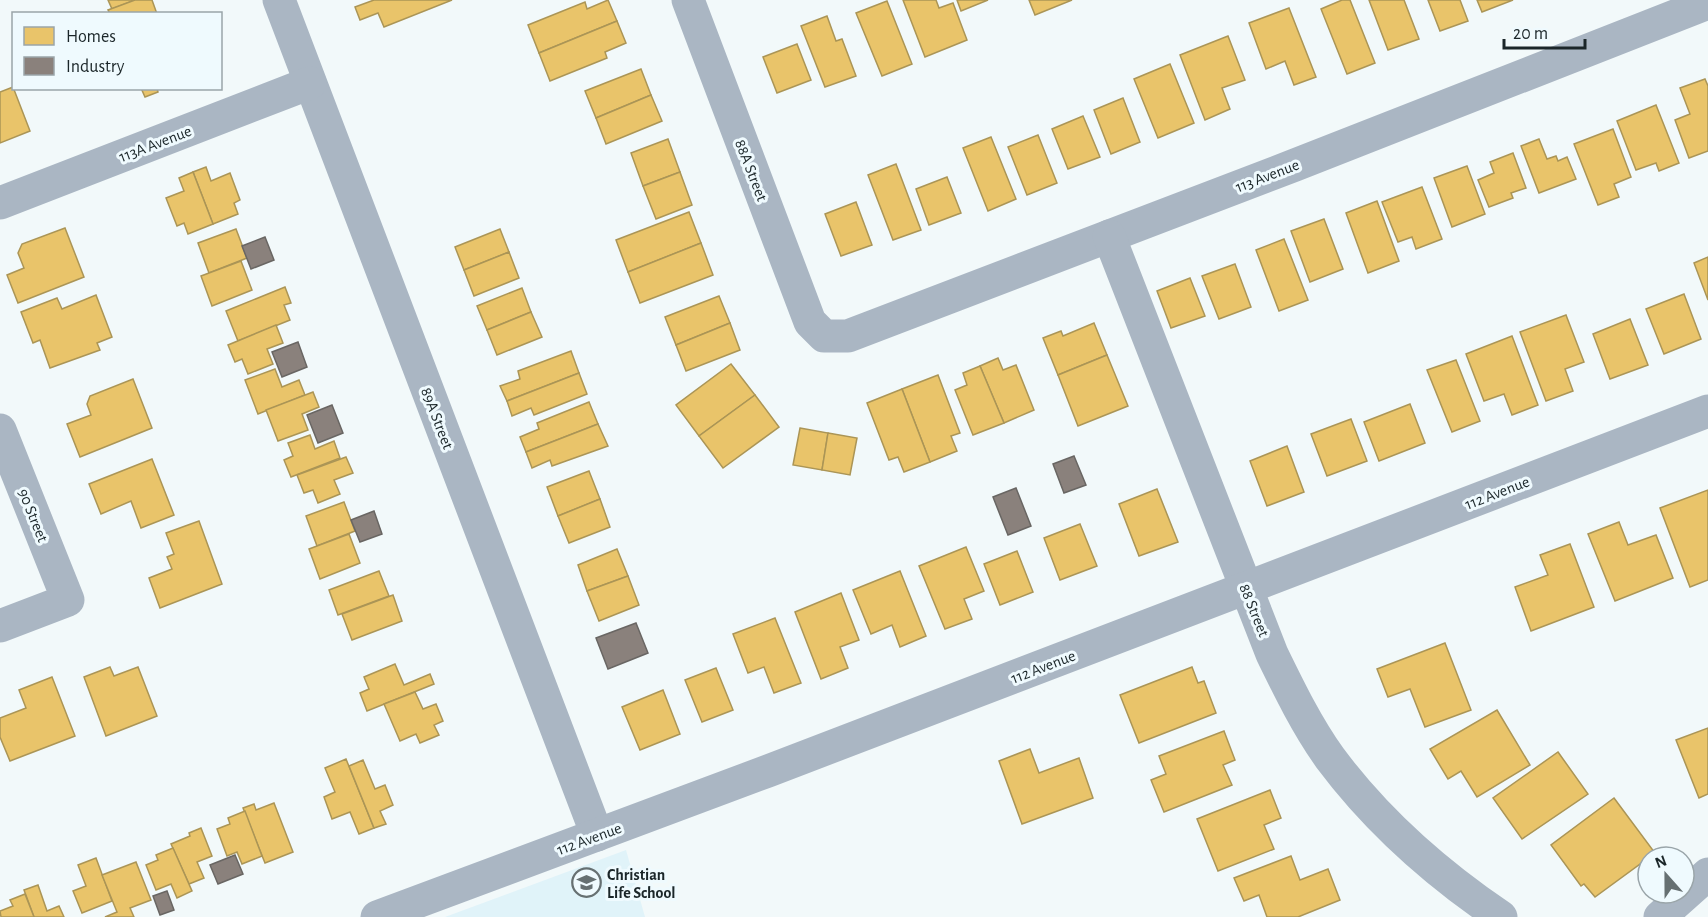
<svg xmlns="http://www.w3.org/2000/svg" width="1708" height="917" font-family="'Alegreya Sans',sans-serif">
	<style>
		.built { fill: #e0f3f9 }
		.homes { fill: #e9c46a; stroke: #ab9556; stroke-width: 1.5 }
		.industry { fill: #8a817c; stroke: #696663; stroke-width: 1.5 }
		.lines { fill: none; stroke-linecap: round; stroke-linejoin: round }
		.minor { stroke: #aab6c3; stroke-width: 33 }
		.labels { text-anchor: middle; stroke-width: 6; stroke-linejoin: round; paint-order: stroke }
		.street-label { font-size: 16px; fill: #1b2629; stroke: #effafe }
		.poi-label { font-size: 16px; font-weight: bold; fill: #1b2629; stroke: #effafe; text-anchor: start }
	</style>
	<rect width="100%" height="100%" fill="#f2f9fa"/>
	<polygon class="built" points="626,850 645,917 445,917"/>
	<g class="homes">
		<polygon points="108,0 135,0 112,9"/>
		<polygon points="135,0 152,0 157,14 110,14 108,10"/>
		<polygon points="374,0 452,0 384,27 378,13 360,20 355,7"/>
		<polygon points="608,0 617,21 539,53 528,25 585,2 587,9"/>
		<polygon points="903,0 936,0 939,8 953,3 967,40 925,57"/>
		<polygon points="957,0 988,0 961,11"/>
		<polygon points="1029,0 1072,0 1035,15"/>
		<polygon points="1342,0 1350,0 1375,63 1347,74 1321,9"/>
		<polygon points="1369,0 1404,0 1419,39 1388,50"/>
		<polygon points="1428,0 1460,0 1468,21 1440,31"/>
		<polygon points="1477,0 1513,0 1482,12"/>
		<polygon points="887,1 912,64 882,76 856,13"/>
		<polygon points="1289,8 1316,77 1294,85 1285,61 1266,69 1249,23"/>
		<polygon points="827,16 836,41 842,39 856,76 825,87 801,26"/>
		<polygon points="617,21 626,43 605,52 607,58 550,81 539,53"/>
		<polygon points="1228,36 1245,80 1222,88 1230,109 1205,120 1180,55"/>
		<polygon points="797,44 811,80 777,93 763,57"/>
		<polygon points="1170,64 1194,123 1158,138 1134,79"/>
		<polygon points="641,69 651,95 596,118 585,91"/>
		<polygon points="1705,79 1708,86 1708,151 1689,158 1675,120 1690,114 1680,88"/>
		<polygon points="13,87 30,131 0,143 0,92"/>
		<polygon points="141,88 157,88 158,92 145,97"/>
		<polygon points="651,95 662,121 606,144 596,118"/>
		<polygon points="1123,98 1140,142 1111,154 1094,110"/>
		<polygon points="1656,105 1679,163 1659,171 1656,163 1636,170 1617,121"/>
		<polygon points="1083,116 1100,157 1068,169 1052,129"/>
		<polygon points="1613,129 1631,177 1614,184 1619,197 1598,205 1574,144"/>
		<polygon points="1038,135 1057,183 1027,195 1008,147"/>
		<polygon points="991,137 1016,199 988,211 963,148"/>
		<polygon points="668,139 680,172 643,186 631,153"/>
		<polygon points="1539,139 1547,159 1556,156 1558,161 1567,157 1576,179 1539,193 1521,146"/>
		<polygon points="1513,153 1526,188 1511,193 1513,198 1489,207 1478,180 1494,173 1490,162"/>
		<polygon points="896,164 921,230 893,240 868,175"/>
		<polygon points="1467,166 1485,214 1452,227 1434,178"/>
		<polygon points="206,167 211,181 230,173 240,200 234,203 238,214 213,224 193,172"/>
		<polygon points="193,172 213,224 188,234 184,223 177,226 166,198 184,191 179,178"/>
		<polygon points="680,172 692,205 656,219 643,186"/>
		<polygon points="947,177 961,213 929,225 916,189"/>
		<polygon points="1422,187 1442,239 1416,249 1412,237 1398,242 1382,202"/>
		<polygon points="1377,201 1399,261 1368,273 1346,213"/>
		<polygon points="856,202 872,245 841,256 825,214"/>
		<polygon points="689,212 701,243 628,272 616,240"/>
		<polygon points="1324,219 1343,269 1310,282 1291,231"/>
		<polygon points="65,228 84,277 18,303 7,275 24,268 18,253 22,244"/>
		<polygon points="236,229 247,258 209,273 198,243"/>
		<polygon points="500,229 509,252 464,270 455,247"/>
		<polygon points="1284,239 1308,300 1279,311 1256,250"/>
		<polygon points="701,243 713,275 640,303 628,272"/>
		<polygon points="509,252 519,278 474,296 464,270"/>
		<polygon points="1708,257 1708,300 1694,263"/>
		<polygon points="241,261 252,290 212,306 201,276"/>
		<polygon points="1235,264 1251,307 1219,319 1202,276"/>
		<polygon points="1190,278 1205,316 1171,328 1157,291"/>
		<polygon points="285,287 291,303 284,305 290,320 238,341 226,311"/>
		<polygon points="522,288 531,312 487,330 477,306"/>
		<polygon points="1684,294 1701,339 1664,354 1646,309"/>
		<polygon points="96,295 112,337 97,343 100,350 50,368 40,340 33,343 21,312 57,298 62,309"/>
		<polygon points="719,296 730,323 676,345 665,317"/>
		<polygon points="531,312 542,337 497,355 487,330"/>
		<polygon points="1566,315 1584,362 1565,369 1573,391 1546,401 1520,332"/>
		<polygon points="1630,319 1648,365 1610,379 1593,334"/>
		<polygon points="730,323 740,350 686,371 676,345"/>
		<polygon points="1094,323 1107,355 1058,375 1043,338 1061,331 1063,336"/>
		<polygon points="276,325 283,343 267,349 273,364 248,374 242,359 235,362 228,345"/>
		<polygon points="1512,336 1538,405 1512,415 1504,394 1484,401 1466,354"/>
		<polygon points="571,351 579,373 507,401 500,386 520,379 518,371"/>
		<polygon points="1107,355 1128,406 1078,426 1058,375"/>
		<polygon points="998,358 1003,370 1016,365 1034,410 1004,423 980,366"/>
		<polygon points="1456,360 1480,421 1452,432 1427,370"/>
		<polygon points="731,364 755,395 699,436 676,405"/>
		<polygon points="980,366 1004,423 973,435 955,390 967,385 963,373"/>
		<polygon points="275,369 282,387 299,380 305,395 258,414 245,380"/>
		<polygon points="579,373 587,394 534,415 531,408 512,416 507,401"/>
		<polygon points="938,375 960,433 951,436 957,451 930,462 902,389"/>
		<polygon points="133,379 152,428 80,457 67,424 91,415 87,404 90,396"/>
		<polygon points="902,389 930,462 904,472 898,457 889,460 867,403"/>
		<polygon points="313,392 319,407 302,414 308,430 278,441 266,410"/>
		<polygon points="755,395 779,427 723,468 699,436"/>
		<polygon points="589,402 598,424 526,452 520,437 539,429 537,423"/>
		<polygon points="1410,404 1425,443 1379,461 1364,422"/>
		<polygon points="1351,419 1367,461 1327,476 1311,434"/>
		<polygon points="598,424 608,446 552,466 550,460 532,468 526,452"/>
		<polygon points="800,428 828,433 822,470 793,465"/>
		<polygon points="828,433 857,438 850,475 822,470"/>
		<polygon points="310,435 315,449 334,441 340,458 291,477 284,460 293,456 288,443"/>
		<polygon points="1287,446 1304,492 1267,506 1250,461"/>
		<polygon points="346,457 353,473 334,480 340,494 318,503 313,490 304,493 297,475"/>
		<polygon points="152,459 174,515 141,528 131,501 101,514 89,484"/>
		<polygon points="589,471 600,499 558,516 547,487"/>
		<polygon points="1157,489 1178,542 1139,556 1119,504"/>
		<polygon points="1708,490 1708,580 1690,587 1660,508"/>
		<polygon points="600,499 610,527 569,543 558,516"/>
		<polygon points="344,502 355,531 317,546 306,516"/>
		<polygon points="199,521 222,584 160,608 149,578 172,569 167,557 174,554 166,533"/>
		<polygon points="1619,522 1628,545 1656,535 1673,578 1615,601 1588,534"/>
		<polygon points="1080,524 1097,566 1060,580 1044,538"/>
		<polygon points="349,534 360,563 320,579 309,549"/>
		<polygon points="1570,544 1594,607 1531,631 1515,587 1548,575 1540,555"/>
		<polygon points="966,547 984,591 964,599 972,619 945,629 919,566"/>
		<polygon points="617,549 628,576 587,591 578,565"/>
		<polygon points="1017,551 1033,592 1000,605 984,564"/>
		<polygon points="379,571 389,596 338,615 329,590"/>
		<polygon points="900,571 926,636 900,647 892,625 871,634 853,590"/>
		<polygon points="628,576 639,605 599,621 587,591"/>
		<polygon points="841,593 859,640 840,647 848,668 821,679 795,612"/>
		<polygon points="393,595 402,621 352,640 342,614"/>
		<polygon points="775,618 801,683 774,693 764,667 748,673 733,634"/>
		<polygon points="1445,643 1471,710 1425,727 1410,689 1388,697 1377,669"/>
		<polygon points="395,664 404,685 430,674 434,684 367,711 360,693 369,689 364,677"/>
		<polygon points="110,667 114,676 138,667 157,716 106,736 84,677"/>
		<polygon points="1192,667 1198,683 1204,681 1216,713 1139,743 1120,695"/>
		<polygon points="716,668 733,710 702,722 685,680"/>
		<polygon points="52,677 75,736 10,761 0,737 0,718 26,708 19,690"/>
		<polygon points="663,690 680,734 640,750 622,707"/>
		<polygon points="415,692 423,709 436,704 443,721 434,725 439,735 420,743 416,734 400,741 384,704"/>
		<polygon points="1497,710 1530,765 1477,797 1461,771 1448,779 1430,749"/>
		<polygon points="1708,728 1708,794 1699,798 1676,740"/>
		<polygon points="1224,731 1235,760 1223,765 1232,785 1164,812 1151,780 1166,774 1159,756"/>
		<polygon points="1030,749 1039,773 1079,758 1093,798 1022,824 999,761"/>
		<polygon points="1558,752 1588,794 1522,839 1493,798"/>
		<polygon points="346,759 374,828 359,834 350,812 332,819 324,797 335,792 325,768"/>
		<polygon points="363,760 375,789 385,785 393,805 380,811 386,824 374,828 349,766"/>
		<polygon points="1270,790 1281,818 1264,825 1274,849 1218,871 1197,819"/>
		<polygon points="1614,798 1655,853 1595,897 1584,884 1581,886 1551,845"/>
		<polygon points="274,803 293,852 265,863 243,808 254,804 256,810"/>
		<polygon points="245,811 262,856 242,864 237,852 227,856 217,829 230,824 228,818"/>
		<polygon points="201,828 212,856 197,862 204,878 189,884 171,844 190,836 189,833"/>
		<polygon points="173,848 192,891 177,898 171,884 156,890 146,865 158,860 156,855"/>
		<polygon points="1291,856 1300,880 1328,869 1340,900 1298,917 1267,917 1259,895 1244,901 1234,878"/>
		<polygon points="96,858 112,901 82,913 73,891 86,886 78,865"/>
		<polygon points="136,862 151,900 130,908 134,917 105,917 117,912 102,875"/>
		<polygon points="38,885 47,911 59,906 64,917 34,917 24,890"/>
		<polygon points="25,894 34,917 1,917 0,911 13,906 10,900"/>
	</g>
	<g class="industry">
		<polygon points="265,237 274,260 251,269 242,246"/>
		<polygon points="298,342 307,367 282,377 272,352"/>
		<polygon points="332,405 343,433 318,443 307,415"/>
		<polygon points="1074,456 1086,485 1064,493 1053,464"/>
		<polygon points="1016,488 1031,526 1008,535 993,497"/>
		<polygon points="374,511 382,534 360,542 351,520"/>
		<polygon points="636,623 648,653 608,669 596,638"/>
		<polygon points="235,855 243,874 218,884 210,865"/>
		<polygon points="167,891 174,910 160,915 153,896"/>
	</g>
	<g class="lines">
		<g class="minor">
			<polyline points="279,0 597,835"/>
			<polyline points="688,0 810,322 824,336 848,336 1295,165 1708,3"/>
			<polyline points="0,203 310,83"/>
			<path d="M1109,236L1272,654C1289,689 1307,726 1330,758C1377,821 1436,873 1501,917"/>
			<polyline points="0,430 68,600 0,626"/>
			<polyline points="377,917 768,771 1708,411"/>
			<polyline points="1660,917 1708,874"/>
		</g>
	</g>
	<defs>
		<symbol id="school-ring" viewBox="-11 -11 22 22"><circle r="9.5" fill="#effafe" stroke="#667072" stroke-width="1.5"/><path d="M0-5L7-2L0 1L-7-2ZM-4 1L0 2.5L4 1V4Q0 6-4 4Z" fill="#667072"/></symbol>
	</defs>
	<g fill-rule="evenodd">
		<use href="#school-ring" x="570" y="866" width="33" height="33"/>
	</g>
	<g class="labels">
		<g class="street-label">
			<text transform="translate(155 143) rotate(-21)" y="6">113A Avenue</text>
			<text transform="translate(752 170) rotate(69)" y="6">88A Street</text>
			<text transform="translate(1267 175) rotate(-21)" y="6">113 Avenue</text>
			<text transform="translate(438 418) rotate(69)" y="6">89A Street</text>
			<text transform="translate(1497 492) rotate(-21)" y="6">112 Avenue</text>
			<text transform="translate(34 515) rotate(68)" y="6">90 Street</text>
			<text transform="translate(1255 610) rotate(68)" y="6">88 Street</text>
			<text transform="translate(1043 666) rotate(-21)" y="6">112 Avenue</text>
			<text transform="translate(589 838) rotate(-20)" y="6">112 Avenue</text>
		</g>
		<g class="poi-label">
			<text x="607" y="880">Christian<tspan x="607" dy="18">Life School</tspan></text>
		</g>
	</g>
	<rect x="12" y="12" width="210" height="78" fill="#effafe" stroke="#9aa5a9" stroke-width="1.5"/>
	<rect x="24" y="27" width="30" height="18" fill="#e9c46a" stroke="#9aa5a9" stroke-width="1.5"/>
	<text x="66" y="42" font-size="18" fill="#1b2629">Homes</text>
	<rect x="24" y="57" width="30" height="18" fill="#8a817c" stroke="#9aa5a9" stroke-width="1.5"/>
	<text x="66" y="72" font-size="18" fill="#1b2629">Industry</text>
	<g transform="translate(1666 875) rotate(339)"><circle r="28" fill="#effafe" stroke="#9aa5a9" stroke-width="1.5"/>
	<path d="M0-4.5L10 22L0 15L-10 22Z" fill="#667072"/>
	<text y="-9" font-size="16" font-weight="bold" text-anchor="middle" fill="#1b2629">N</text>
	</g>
	<path d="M1504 39v9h81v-9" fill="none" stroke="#1b2629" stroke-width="3"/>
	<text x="1513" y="39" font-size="18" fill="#1b2629" stroke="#effafe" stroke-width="4.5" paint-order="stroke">20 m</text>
</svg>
